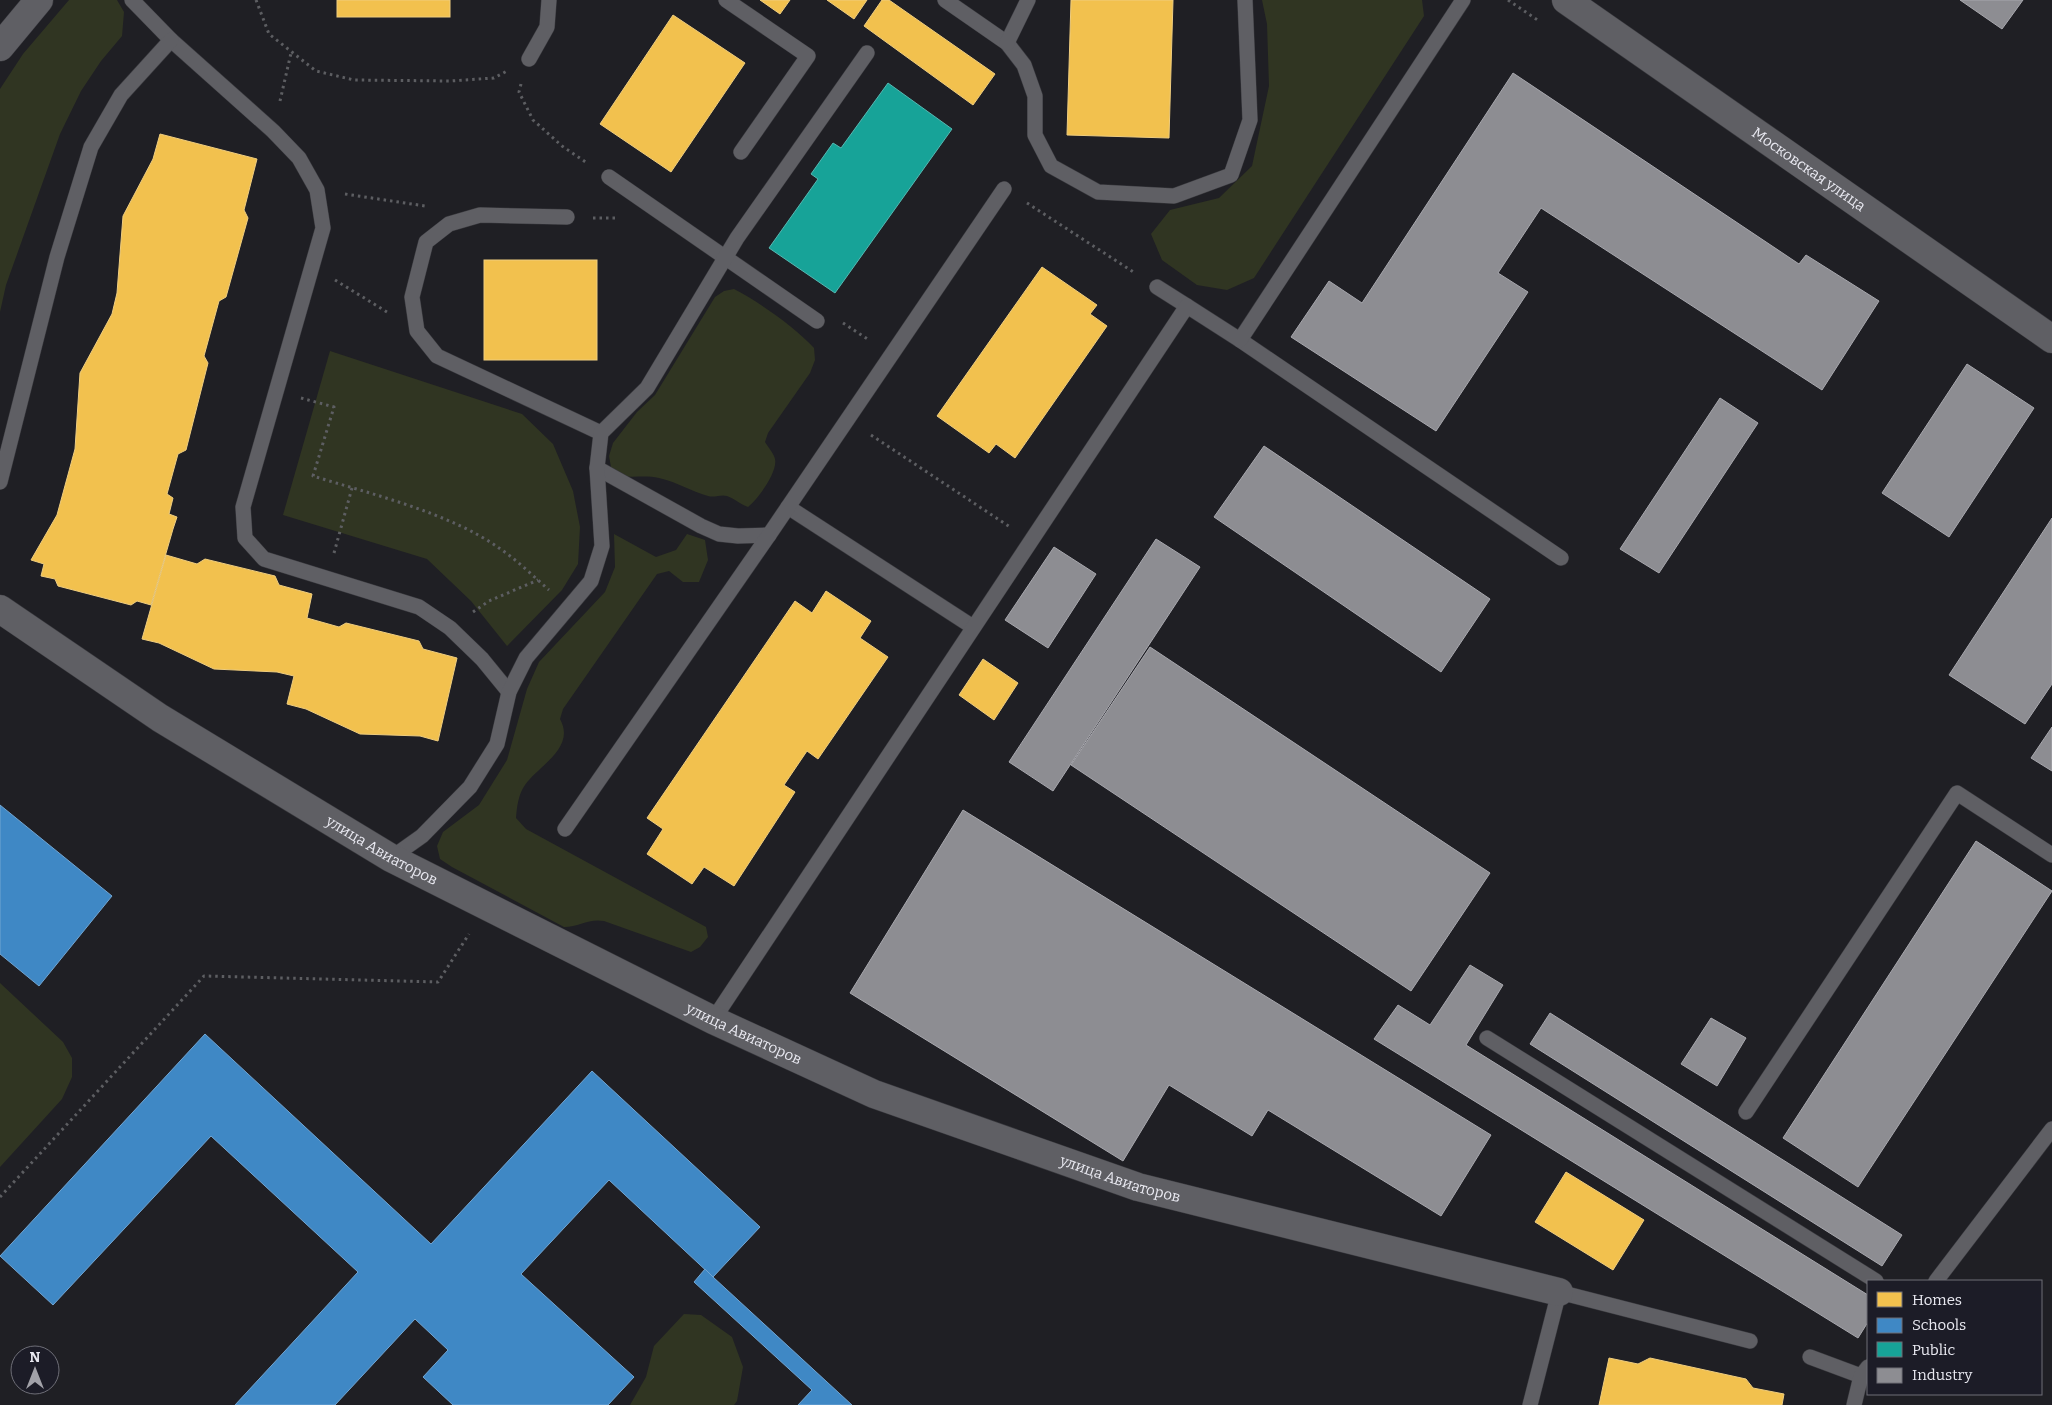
<svg xmlns="http://www.w3.org/2000/svg" width="2052" height="1405" font-family="Bitter,serif">
	<style>
		.green { fill: #303522 }
		.homes { fill: #f2c14e; stroke: #efcd7f }
		.schools { fill: #3f88c5; stroke: #72a5d2 }
		.public { fill: #17a398; stroke: #56b8b2 }
		.industry { fill: #8d8d92; stroke: #a8a8ae }
		.lines { fill: none; stroke-linecap: round; stroke-linejoin: round }
		.service-casing { stroke: #39393e; stroke-width: 16 }
		.minor-casing { stroke: #39393e; stroke-width: 29 }
		.tertiary-casing { stroke: #39393e; stroke-width: 29 }
		.path { stroke: #5d5e62; stroke-width: 3; stroke-dasharray: 2.5 4; stroke-linecap: butt }
		.service { stroke: #5f5f64; stroke-width: 15 }
		.minor { stroke: #5f5f64; stroke-width: 28 }
		.tertiary { stroke: #5f5f64; stroke-width: 28 }
		.labels { text-anchor: middle; stroke-width: 5; stroke-linejoin: round; paint-order: stroke }
		.street-label { font-size: 15px; fill: #e8e8f0; stroke: #1c1c27 }
	</style>
	<rect width="100%" height="100%" fill="#1f1f24"/>
	<g class="green">
		<polygon points="69,0 117,0 124,12 122,36 101,61 81,91 60,134 6,285 0,312 0,89 23,54"/>
		<polygon points="1262,0 1422,0 1424,16 1254,278 1227,290 1197,285 1162,260 1151,234 1170,210 1219,198 1252,166 1269,86 1267,24"/>
		<path d="M734,289C759,302 795,327 814,348L815,360L810,373L768,433L765,442C768,447 774,454 775,459C778,472 758,499 748,507C740,504 735,499 727,496C721,494 715,498 708,496C691,491 677,482 659,478C646,475 634,478 620,476L611,467L609,456L613,443L637,412L655,395L715,297L724,291Z"/>
		<polygon points="330,351 522,414 553,444 573,491 580,527 578,564 562,590 507,646 471,601 427,559 283,515"/>
		<path d="M614,534L656,557L676,550L687,534L705,540L708,560L699,582H683L669,571L657,574L563,709L560,719C576,748 539,765 525,785C518,795 517,807 516,818L526,829L706,927L708,937L700,947L691,952L604,921C589,918 579,927 564,927L452,867L440,859L437,846L443,832L479,805L507,760L527,689L539,662L605,592L615,567Z"/>
		<polygon points="0,983 63,1042 72,1058 72,1077 62,1099 0,1167"/>
		<polygon points="684,1314 701,1315 732,1337 743,1367 737,1401 734,1405 630,1405 646,1377 654,1346"/>
	</g>
	<g class="homes">
		<rect x="337" y="0" width="113" height="17"/>
		<polygon points="760,0 790,0 780,14"/>
		<polygon points="827,0 867,0 854,19"/>
		<polygon points="882,0 889,0 995,74 973,105 864,26"/>
		<polygon points="1071,0 1173,0 1169,138 1067,135"/>
		<polygon points="673,15 745,63 671,172 600,124"/>
		<polygon points="160,134 257,159 244,210 248,218 226,297 219,301 204,356 208,363 186,450 178,454 167,494 173,498 169,514 177,517 173,529 151,605 137,601 131,605 58,586 55,579 41,576 44,564 31,560 57,515 75,449 80,373 112,314 117,293 123,216 153,159"/>
		<rect x="484" y="260" width="113" height="100"/>
		<polygon points="1042,267 1097,305 1090,314 1107,326 1015,458 996,444 989,453 937,416"/>
		<polygon points="166,555 197,564 205,559 275,576 279,585 312,594 307,618 339,627 346,623 419,641 423,649 457,658 438,741 420,736 360,734 306,709 287,704 294,676 277,672 214,669 159,643 142,639"/>
		<polygon points="826,591 871,621 860,638 888,657 818,759 807,751 784,785 795,792 734,886 704,867 692,884 647,854 663,829 647,818 795,601 812,613"/>
		<polygon points="983,659 1018,683 994,720 959,695"/>
		<polygon points="1566,1172 1644,1220 1613,1270 1535,1222"/>
		<polygon points="1609,1358 1638,1364 1650,1358 1746,1379 1753,1388 1784,1394 1782,1405 1599,1405"/>
	</g>
	<g class="schools">
		<polygon points="0,805 112,896 39,986 0,954"/>
		<polygon points="205,1034 431,1244 592,1071 760,1227 713,1277 609,1180 521,1274 634,1377 608,1405 453,1405 423,1377 448,1350 415,1319 335,1405 235,1405 358,1272 211,1136 53,1305 0,1256"/>
		<polygon points="705,1269 713,1277 852,1405 798,1405 812,1390 694,1282"/>
	</g>
	<polygon class="public" points="888,83 952,129 835,293 769,248 818,179 811,174 833,143 841,148"/>
	<g class="industry">
		<polygon points="1960,0 2023,0 2002,29"/>
		<polygon points="1513,73 1799,264 1806,255 1879,301 1822,390 1541,208 1498,273 1528,292 1436,431 1291,337 1329,281 1362,303"/>
		<polygon points="1967,364 2034,408 1949,537 1882,493"/>
		<polygon points="1720,398 1758,423 1659,573 1620,549"/>
		<polygon points="1264,446 1490,599 1441,672 1214,517"/>
		<polygon points="2052,518 2052,684 2025,724 1949,675"/>
		<polygon points="1156,539 1200,567 1053,791 1009,762"/>
		<polygon points="1054,547 1096,574 1048,648 1005,620"/>
		<polygon points="1150,647 1490,873 1411,991 1071,765"/>
		<polygon points="2052,727 2052,771 2031,758"/>
		<polygon points="963,810 1491,1135 1441,1216 1268,1110 1252,1136 1169,1085 1123,1161 850,993"/>
		<polygon points="1976,841 2052,891 1858,1187 1783,1138"/>
		<polygon points="1470,965 1503,985 1466,1045 1868,1295 1868,1322 1858,1338 1374,1039 1398,1005 1430,1025"/>
		<polygon points="1550,1013 1902,1235 1882,1266 1530,1044"/>
		<polygon points="1711,1018 1746,1038 1717,1086 1681,1064"/>
	</g>
	<g class="lines">
		<defs>
			<g id="service">
				<polyline points="132,0 171,40 273,131 299,158 317,190 323,228 243,507 245,538 264,559 419,607 450,628 482,659 509,692"/>
				<polyline points="726,0 808,56 741,152"/>
				<polyline points="945,0 1007,43 1024,65 1035,96 1035,135 1051,166 1098,192 1174,196 1231,175 1250,120 1245,0"/>
				<polyline points="1007,43 1028,0"/>
				<polyline points="529,59 547,27 549,0"/>
				<polyline points="609,177 817,321"/>
				<polyline points="567,217 480,215 449,224 426,242 412,297 417,331 437,356 601,433"/>
				<polyline points="1157,287 1187,306"/>
				<polyline points="1240,340 1561,558"/>
				<polyline points="597,468 701,526 719,534 738,536 769,535"/>
				<polyline points="0,482 57,257 91,147 121,95 171,40"/>
				<polyline points="788,507 973,627"/>
				<polyline points="565,829 769,535 1004,189"/>
				<polyline points="391,858 422,836 470,787 497,744 509,692 526,658 591,581 602,546 597,468 601,433 647,388 737,238 867,53"/>
				<polyline points="713,1020 1187,306 1240,340 1463,0"/>
				<polyline points="1487,1038 1876,1281"/>
				<polyline points="1746,1112 1957,793 2052,855"/>
				<polyline points="1936,1281 2052,1129"/>
				<polyline points="1810,1357 1861,1376"/>
				<polyline points="1530,1405 1559,1292 1750,1341"/>
				<polyline points="1854,1405 1861,1376 1868,1367"/>
			</g>
			<g id="minor">
				<path id="s1" d="M0,609L160,718L391,858L713,1020L874,1094L1138,1187L1559,1292"/>
			</g>
			<g id="tertiary">
				<path id="s2" d="M1566,0L2052,339"/>
				<polyline points="0,47 39,0"/>
			</g>
		</defs>
		<use href="#service" class="service-casing"/>
		<use href="#minor" class="minor-casing"/>
		<use href="#tertiary" class="tertiary-casing"/>
		<g class="path">
			<polyline points="256,0 269,34 316,71 354,80 450,81 494,78 507,71"/>
			<polyline points="1508,0 1539,21"/>
			<polyline points="521,84 519,92 533,120 562,146 587,163"/>
			<polyline points="280,101 291,53"/>
			<polyline points="345,194 425,206"/>
			<polyline points="1027,203 1135,273"/>
			<polyline points="593,218 619,218"/>
			<polyline points="335,280 387,312"/>
			<polyline points="843,323 869,340"/>
			<path d="M301,398L334,407L313,476C371,494 450,513 499,548C517,560 533,576 549,590"/>
			<polyline points="871,435 1010,527"/>
			<polyline points="334,553 352,488"/>
			<polyline points="473,612 489,601 538,580"/>
			<polyline points="0,1197 204,976 438,982 469,934"/>
		</g>
		<use href="#service" class="service"/>
		<use href="#minor" class="minor"/>
		<use href="#tertiary" class="tertiary"/>
	</g>
	<g class="labels">
		<g class="street-label">
			<text dy="5" stroke="none"><textPath href="#s2" startOffset="296">Московская улица</textPath></text>
			<text dy="5" stroke="none"><textPath href="#s1" startOffset="452">улица Авиаторов</textPath></text>
			<text dy="5" stroke="none"><textPath href="#s1" startOffset="858">улица Авиаторов</textPath></text>
			<text dy="5" stroke="none"><textPath href="#s1" startOffset="1262">улица Авиаторов</textPath></text>
		</g>
	</g>
	<rect x="1867" y="1280" width="175" height="115" fill="#1c1c27" stroke="#6e6e77"/>
	<rect x="1877" y="1292" width="25" height="15" fill="#f2c14e" stroke="#6e6e77"/>
	<text x="1912" y="1305" font-size="15" fill="#e8e8f0">Homes</text>
	<rect x="1877" y="1318" width="25" height="15" fill="#3f88c5" stroke="#6e6e77"/>
	<text x="1912" y="1330" font-size="15" fill="#e8e8f0">Schools</text>
	<rect x="1877" y="1342" width="25" height="15" fill="#17a398" stroke="#6e6e77"/>
	<text x="1912" y="1355" font-size="15" fill="#e8e8f0">Public</text>
	<rect x="1877" y="1368" width="25" height="15" fill="#8d8d92" stroke="#6e6e77"/>
	<text x="1912" y="1380" font-size="15" fill="#e8e8f0">Industry</text>
	<g transform="translate(35 1370)"><circle r="24" fill="#1c1c27" stroke="#6e6e77"/>
	<path d="M0-4L9 19L0 12L-9 19Z" fill="#a2a2a9"/>
	<text y="-8" font-size="14" font-weight="bold" text-anchor="middle" fill="#e8e8f0">N</text>
	</g>
</svg>
